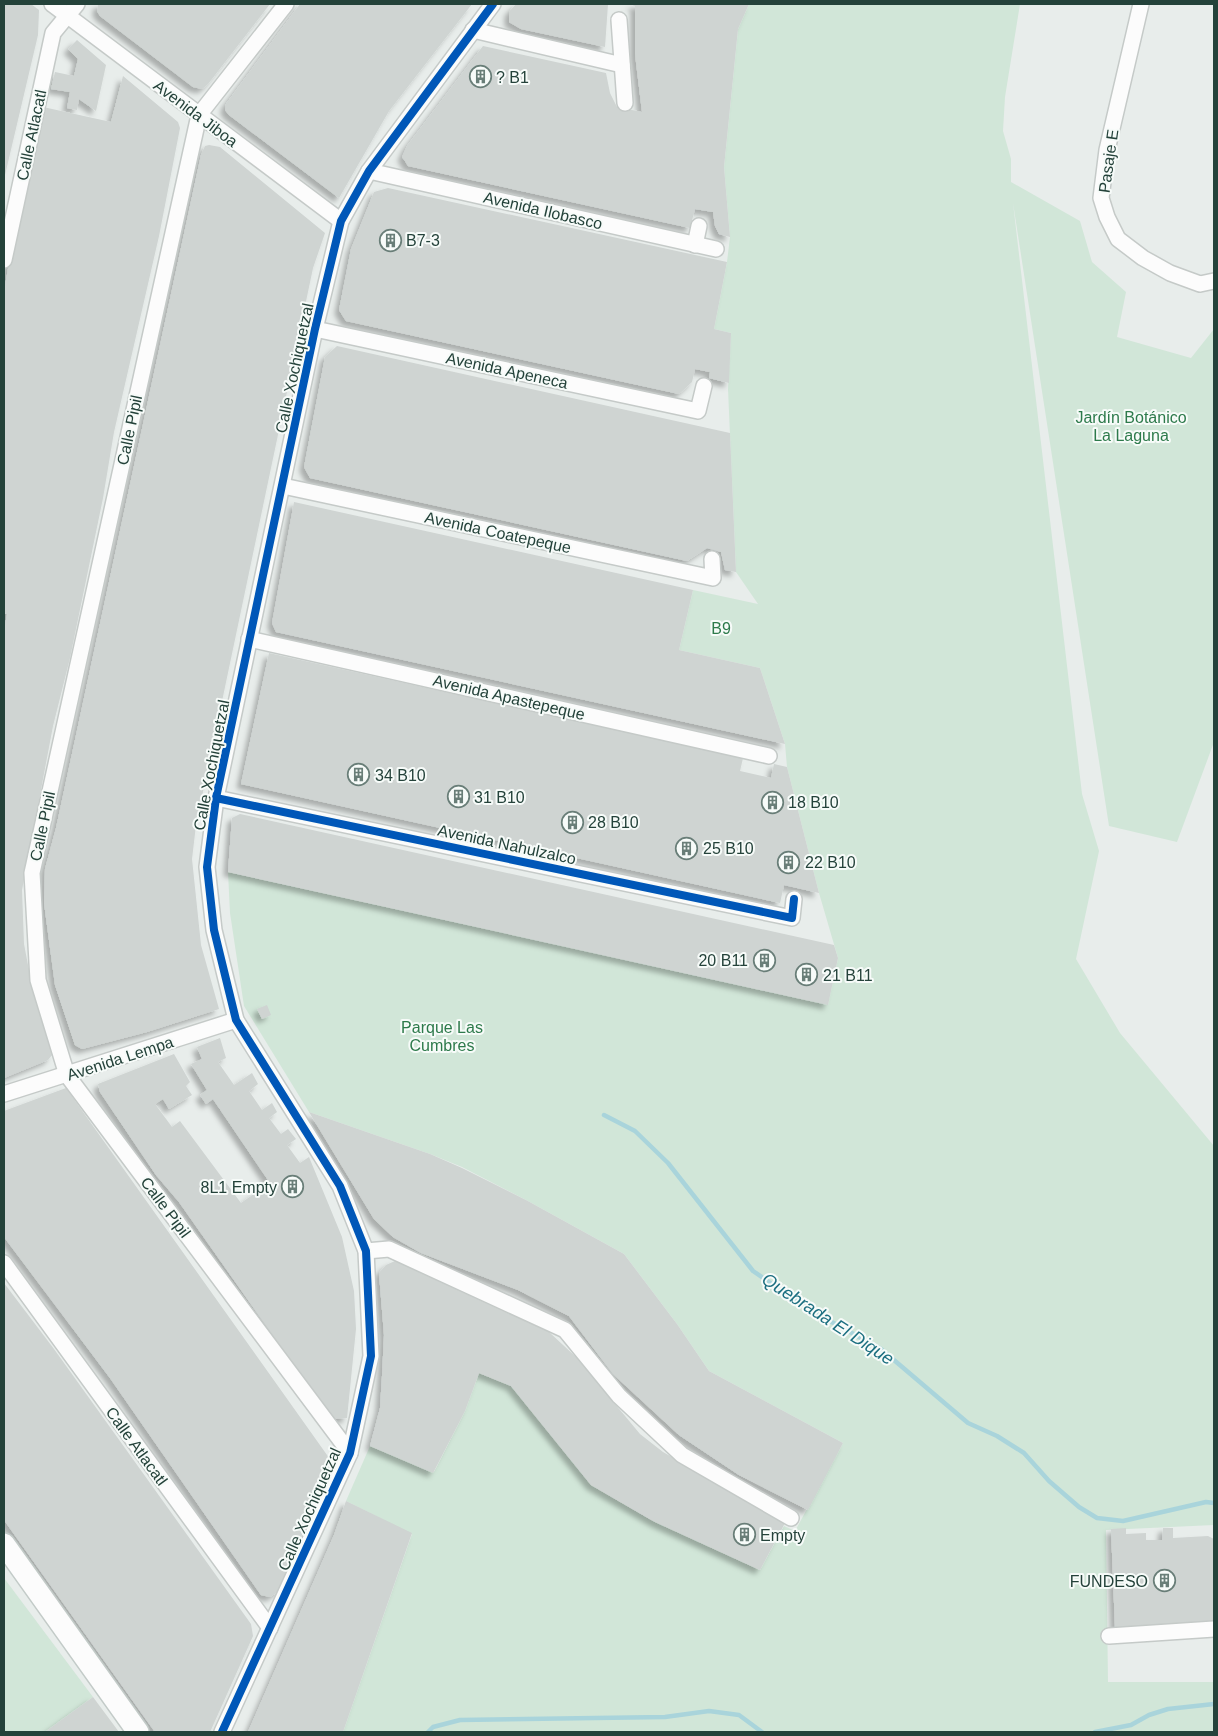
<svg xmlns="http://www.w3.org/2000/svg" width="1218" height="1736" font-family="Helvetica,sans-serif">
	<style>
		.green { fill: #d1e6d8 }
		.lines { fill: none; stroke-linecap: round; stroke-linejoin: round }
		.stream { stroke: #a9d4db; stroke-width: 4.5 }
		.building { fill: #cfd4d2; filter: url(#shadow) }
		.minor-casing { stroke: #c5cac8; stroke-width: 18 }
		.secondary-casing { stroke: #c3cbc8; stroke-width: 24 }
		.minor { stroke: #fcfcfc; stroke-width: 15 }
		.secondary { stroke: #fcfcfc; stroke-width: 21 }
		.cycleway-casing { stroke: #f7fbf9; stroke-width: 11 }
		.cycleway { stroke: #0057b8; stroke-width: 8 }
		.labels { text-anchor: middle; stroke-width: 4; stroke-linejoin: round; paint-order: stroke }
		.poi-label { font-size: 16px; fill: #24423a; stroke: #f7fbf9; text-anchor: start }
		.street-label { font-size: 16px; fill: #24423a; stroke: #f7fbf9 }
		.park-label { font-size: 16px; fill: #2d7a4b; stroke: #f7fbf9 }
		.water-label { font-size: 18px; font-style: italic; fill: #1c6f80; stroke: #f7fbf9 }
	</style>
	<defs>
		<filter id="shadow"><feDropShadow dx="-4.5" dy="4.5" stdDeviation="2.5" flood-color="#0004"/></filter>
	</defs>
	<rect width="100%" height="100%" fill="#e8edeb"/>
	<g class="green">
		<polygon points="749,4 1020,4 1005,97 1003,131 1011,159 1011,182 1080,221 1092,262 1126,292 1117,337 1191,358 1214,329 1214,742 1177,842 1109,826 1013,203 1082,794 1099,851 1076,959 1120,1033 1214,1146 1214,1525 1106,1530 1108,1682 1214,1682 1214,1732 343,1732 412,1534 346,1501 370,1446 434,1472 465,1411 479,1373 511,1386 591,1485 649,1519 760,1570 784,1526 795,1531 843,1443 709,1371 677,1324 624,1254 526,1200 462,1167 430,1154 309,1112 244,1006 230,913 228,872 828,1004 838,958 819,893 787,767 785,744 760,668 679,650 693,590 758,604 736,572 728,389 731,333 714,329 727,262 730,237 724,167 738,29"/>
		<polygon points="4,1578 93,1697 45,1732 4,1732"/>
	</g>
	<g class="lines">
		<g class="stream">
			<polyline points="604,1115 635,1131 668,1163 753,1271 808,1309 881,1349 968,1423 997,1436 1024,1453 1049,1481 1079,1507 1097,1518 1123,1521 1206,1502 1214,1503"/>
			<polyline points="428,1732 433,1727 460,1720 665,1717 709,1711 739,1715 762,1732"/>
			<polyline points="1095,1732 1131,1725 1149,1715 1168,1709 1214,1704"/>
		</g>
	</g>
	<g class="building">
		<polygon points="4,4 31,4 39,10 38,35 5,175"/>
		<polygon points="98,4 270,4 208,84 202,89 193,87 100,16 97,11"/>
		<polygon points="300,4 472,4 389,111 339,198 229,115 225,110 226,104"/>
		<polygon points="516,4 608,4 605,47 521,29 509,22 509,12"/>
		<polygon points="629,4 749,4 738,29 724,167 730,237 719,234 715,226 713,212 695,209 690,228 408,166 405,161 402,157 407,146 483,46 606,73 610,93 617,107 642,112 635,54 635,6"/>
		<polygon points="77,40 106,65 96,111 79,99 77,110 67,108 70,92 51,89 55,72 74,76 78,59 68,49"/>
		<polygon points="123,76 178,122 180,128 159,236 114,432 103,498 70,658 53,726 22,890 24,944 28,965 52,1055 48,1060 4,1078 4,631 7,614 4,614 4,292 14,233 43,107 111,122"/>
		<polygon points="209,145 220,147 325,233 313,268 196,825 192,859 201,945 219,1009 147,1032 82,1049 75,1045 55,985 44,903 45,869 56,828 201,155 205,146"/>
		<polygon points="388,188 727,262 714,329 731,333 729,383 709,378 710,372 695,369 692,382 679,394 346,321 339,310 351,249 374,192"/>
		<polygon points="337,346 730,433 736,572 725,570 721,552 707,548 687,561 310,478 304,467 325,357"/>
		<polygon points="294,502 693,590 679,650 760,668 785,744 276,632 272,623"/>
		<polygon points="269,653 743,758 740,771 771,778 774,764 787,767 819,893 784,885 780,903 241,784"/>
		<polygon points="240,814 834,945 838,958 828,1005 228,872 232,818"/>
		<polygon points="267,1005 271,1015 262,1019 257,1009"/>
		<polygon points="220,1038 226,1058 218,1062 234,1085 252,1073 258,1084 249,1091 262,1110 272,1103 277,1112 269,1118 281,1134 288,1129 296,1139 287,1145 300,1163 309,1157 342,1237 354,1291 356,1329 347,1418 336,1419 329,1415 179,1202 156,1175 100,1092 98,1084 174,1054 190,1082 186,1086 192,1095 169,1109 163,1099 155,1104 172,1127 180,1121 241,1203 270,1183 213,1099 206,1104 200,1095 207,1090 191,1064 202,1059 197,1047"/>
		<polygon points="66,1088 332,1462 279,1591 270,1597 261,1595 110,1378 4,1237 4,1111"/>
		<polygon points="309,1112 430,1154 462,1168 526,1200 624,1254 677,1324 709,1371 843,1443 808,1510 739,1475 679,1435 613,1374 569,1316 518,1290 421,1253 393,1237 374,1219"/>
		<polygon points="395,1261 549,1332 576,1357 640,1434 663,1452 786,1521 760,1570 655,1522 591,1485 511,1386 479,1373 465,1411 433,1473 370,1446 380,1408 382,1376 384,1335 379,1273 386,1265"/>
		<polygon points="4,1283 54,1349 251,1624 253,1636 210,1732 155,1732 4,1520"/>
		<polygon points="346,1501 412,1533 343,1732 248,1732 334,1535"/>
		<polygon points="1126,1528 1126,1534 1146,1533 1146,1540 1162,1540 1163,1528 1173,1528 1173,1538 1208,1536 1214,1539 1214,1622 1115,1628 1111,1529"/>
		<polygon points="93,1697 119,1732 45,1732"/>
	</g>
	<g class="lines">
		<defs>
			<g id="minor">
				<polyline points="52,4 341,221"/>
				<polyline points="286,4 199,115 32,873 38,980 67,1075 350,1453"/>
				<polyline points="1141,4 1107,150 1101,198 1107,217 1118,239 1143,258 1170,273 1200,284 1214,281"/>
				<polyline points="619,20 625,103"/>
				<polyline points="473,30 622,65"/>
				<polyline points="369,171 716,249"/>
				<polyline points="695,245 699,226"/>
				<polyline points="4,260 53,33 77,4"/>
				<polyline points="315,329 698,411 704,386"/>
				<polyline points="283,486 713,578 712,559"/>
				<polyline points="249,639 769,756"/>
				<polyline points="216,798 792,918 794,899"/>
				<polyline points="4,1094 236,1020"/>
				<polyline points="366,1251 389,1249 565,1330 619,1396 682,1455 791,1518"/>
				<polyline points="4,1263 270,1628"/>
				<polyline points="1109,1636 1214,1629"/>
				<polyline points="222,1732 350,1453 371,1356 366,1251 340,1186 236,1020 214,930 207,867 216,798 315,329 341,221 369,171 493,4"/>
			</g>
			<polyline id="secondary" points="4,1544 138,1732"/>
		</defs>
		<use href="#minor" class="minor-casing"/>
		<use href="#secondary" class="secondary-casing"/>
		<use href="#minor" class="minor"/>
		<use href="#secondary" class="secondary"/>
		<defs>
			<g id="cycleway">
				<polyline points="216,798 792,918 794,899"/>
				<polyline points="222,1732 350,1453 371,1356 366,1251 340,1186 236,1020 214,930 207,867 216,798 315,329 341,221 369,171 493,4"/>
			</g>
		</defs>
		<use href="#cycleway" class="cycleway-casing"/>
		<use href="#cycleway" class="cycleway"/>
	</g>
	<defs>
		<symbol id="building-ring" viewBox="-11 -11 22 22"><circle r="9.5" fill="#f7fbf9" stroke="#697e78" stroke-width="1.5"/><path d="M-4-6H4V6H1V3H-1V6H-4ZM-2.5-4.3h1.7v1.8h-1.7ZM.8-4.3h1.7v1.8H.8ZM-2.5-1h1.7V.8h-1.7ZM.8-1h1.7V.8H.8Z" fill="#697e78"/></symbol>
	</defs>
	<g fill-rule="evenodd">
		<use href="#building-ring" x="468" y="64" width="25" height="25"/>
		<use href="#building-ring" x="378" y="228" width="25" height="25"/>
		<use href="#building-ring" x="346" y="762" width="25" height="25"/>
		<use href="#building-ring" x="446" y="784" width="25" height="25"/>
		<use href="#building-ring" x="760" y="790" width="25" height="25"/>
		<use href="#building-ring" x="560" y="810" width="25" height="25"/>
		<use href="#building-ring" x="674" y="836" width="25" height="25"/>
		<use href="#building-ring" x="776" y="850" width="25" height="25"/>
		<use href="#building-ring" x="752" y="948" width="25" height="25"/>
		<use href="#building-ring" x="794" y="962" width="25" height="25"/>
		<use href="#building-ring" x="280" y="1174" width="25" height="25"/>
		<use href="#building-ring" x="732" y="1522" width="25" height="25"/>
		<use href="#building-ring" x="1152" y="1568" width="25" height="25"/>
	</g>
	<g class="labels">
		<g class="poi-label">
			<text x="496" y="83">? B1</text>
			<text x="406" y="246">B7-3</text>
			<text x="375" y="781">34 B10</text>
			<text x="474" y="803">31 B10</text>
			<text x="788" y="808">18 B10</text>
			<text x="588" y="828">28 B10</text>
			<text x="703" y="854">25 B10</text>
			<text x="805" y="868">22 B10</text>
			<text x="748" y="966" text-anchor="end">20 B11</text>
			<text x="823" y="981">21 B11</text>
			<text x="277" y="1193" text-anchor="end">8L1 Empty</text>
			<text x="760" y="1541">Empty</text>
			<text x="1148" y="1587" text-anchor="end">FUNDESO</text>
		</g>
		<g class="street-label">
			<text transform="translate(196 113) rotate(37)" y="6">Avenida Jiboa</text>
			<text transform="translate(31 135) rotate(-78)" y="6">Calle Atlacatl</text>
			<text transform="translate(1108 161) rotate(-82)" y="6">Pasaje E</text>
			<text transform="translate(543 210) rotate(13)" y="6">Avenida Ilobasco</text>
			<text transform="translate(294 368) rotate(-78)" y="6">Calle Xochiquetzal</text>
			<text transform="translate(507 370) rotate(12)" y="6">Avenida Apeneca</text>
			<text transform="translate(129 430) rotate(-78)" y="6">Calle Pipil</text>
			<text transform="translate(498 532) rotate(12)" y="6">Avenida Coatepeque</text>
			<text transform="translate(509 697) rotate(13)" y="6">Avenida Apastepeque</text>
			<text transform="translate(211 765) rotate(-79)" y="6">Calle Xochiquetzal</text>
			<text transform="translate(42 826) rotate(-78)" y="6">Calle Pipil</text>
			<text transform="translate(507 844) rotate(12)" y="6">Avenida Nahulzalco</text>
			<text transform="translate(120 1058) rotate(-18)" y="6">Avenida Lempa</text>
			<text transform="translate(166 1207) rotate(53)" y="6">Calle Pipil</text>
			<text transform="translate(137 1446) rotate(54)" y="6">Calle Atlacatl</text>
			<text transform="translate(309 1509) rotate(-66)" y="6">Calle Xochiquetzal</text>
		</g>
		<g class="park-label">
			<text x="1131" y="423">Jardín Botánico<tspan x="1131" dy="18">La Laguna</tspan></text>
			<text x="721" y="634">B9</text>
			<text x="442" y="1033">Parque Las<tspan x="442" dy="18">Cumbres</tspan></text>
		</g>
		<g class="water-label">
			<text transform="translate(828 1319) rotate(33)" y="6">Quebrada El Dique</text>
		</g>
	</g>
	<rect width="1218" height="1736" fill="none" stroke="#24423a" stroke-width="10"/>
</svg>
